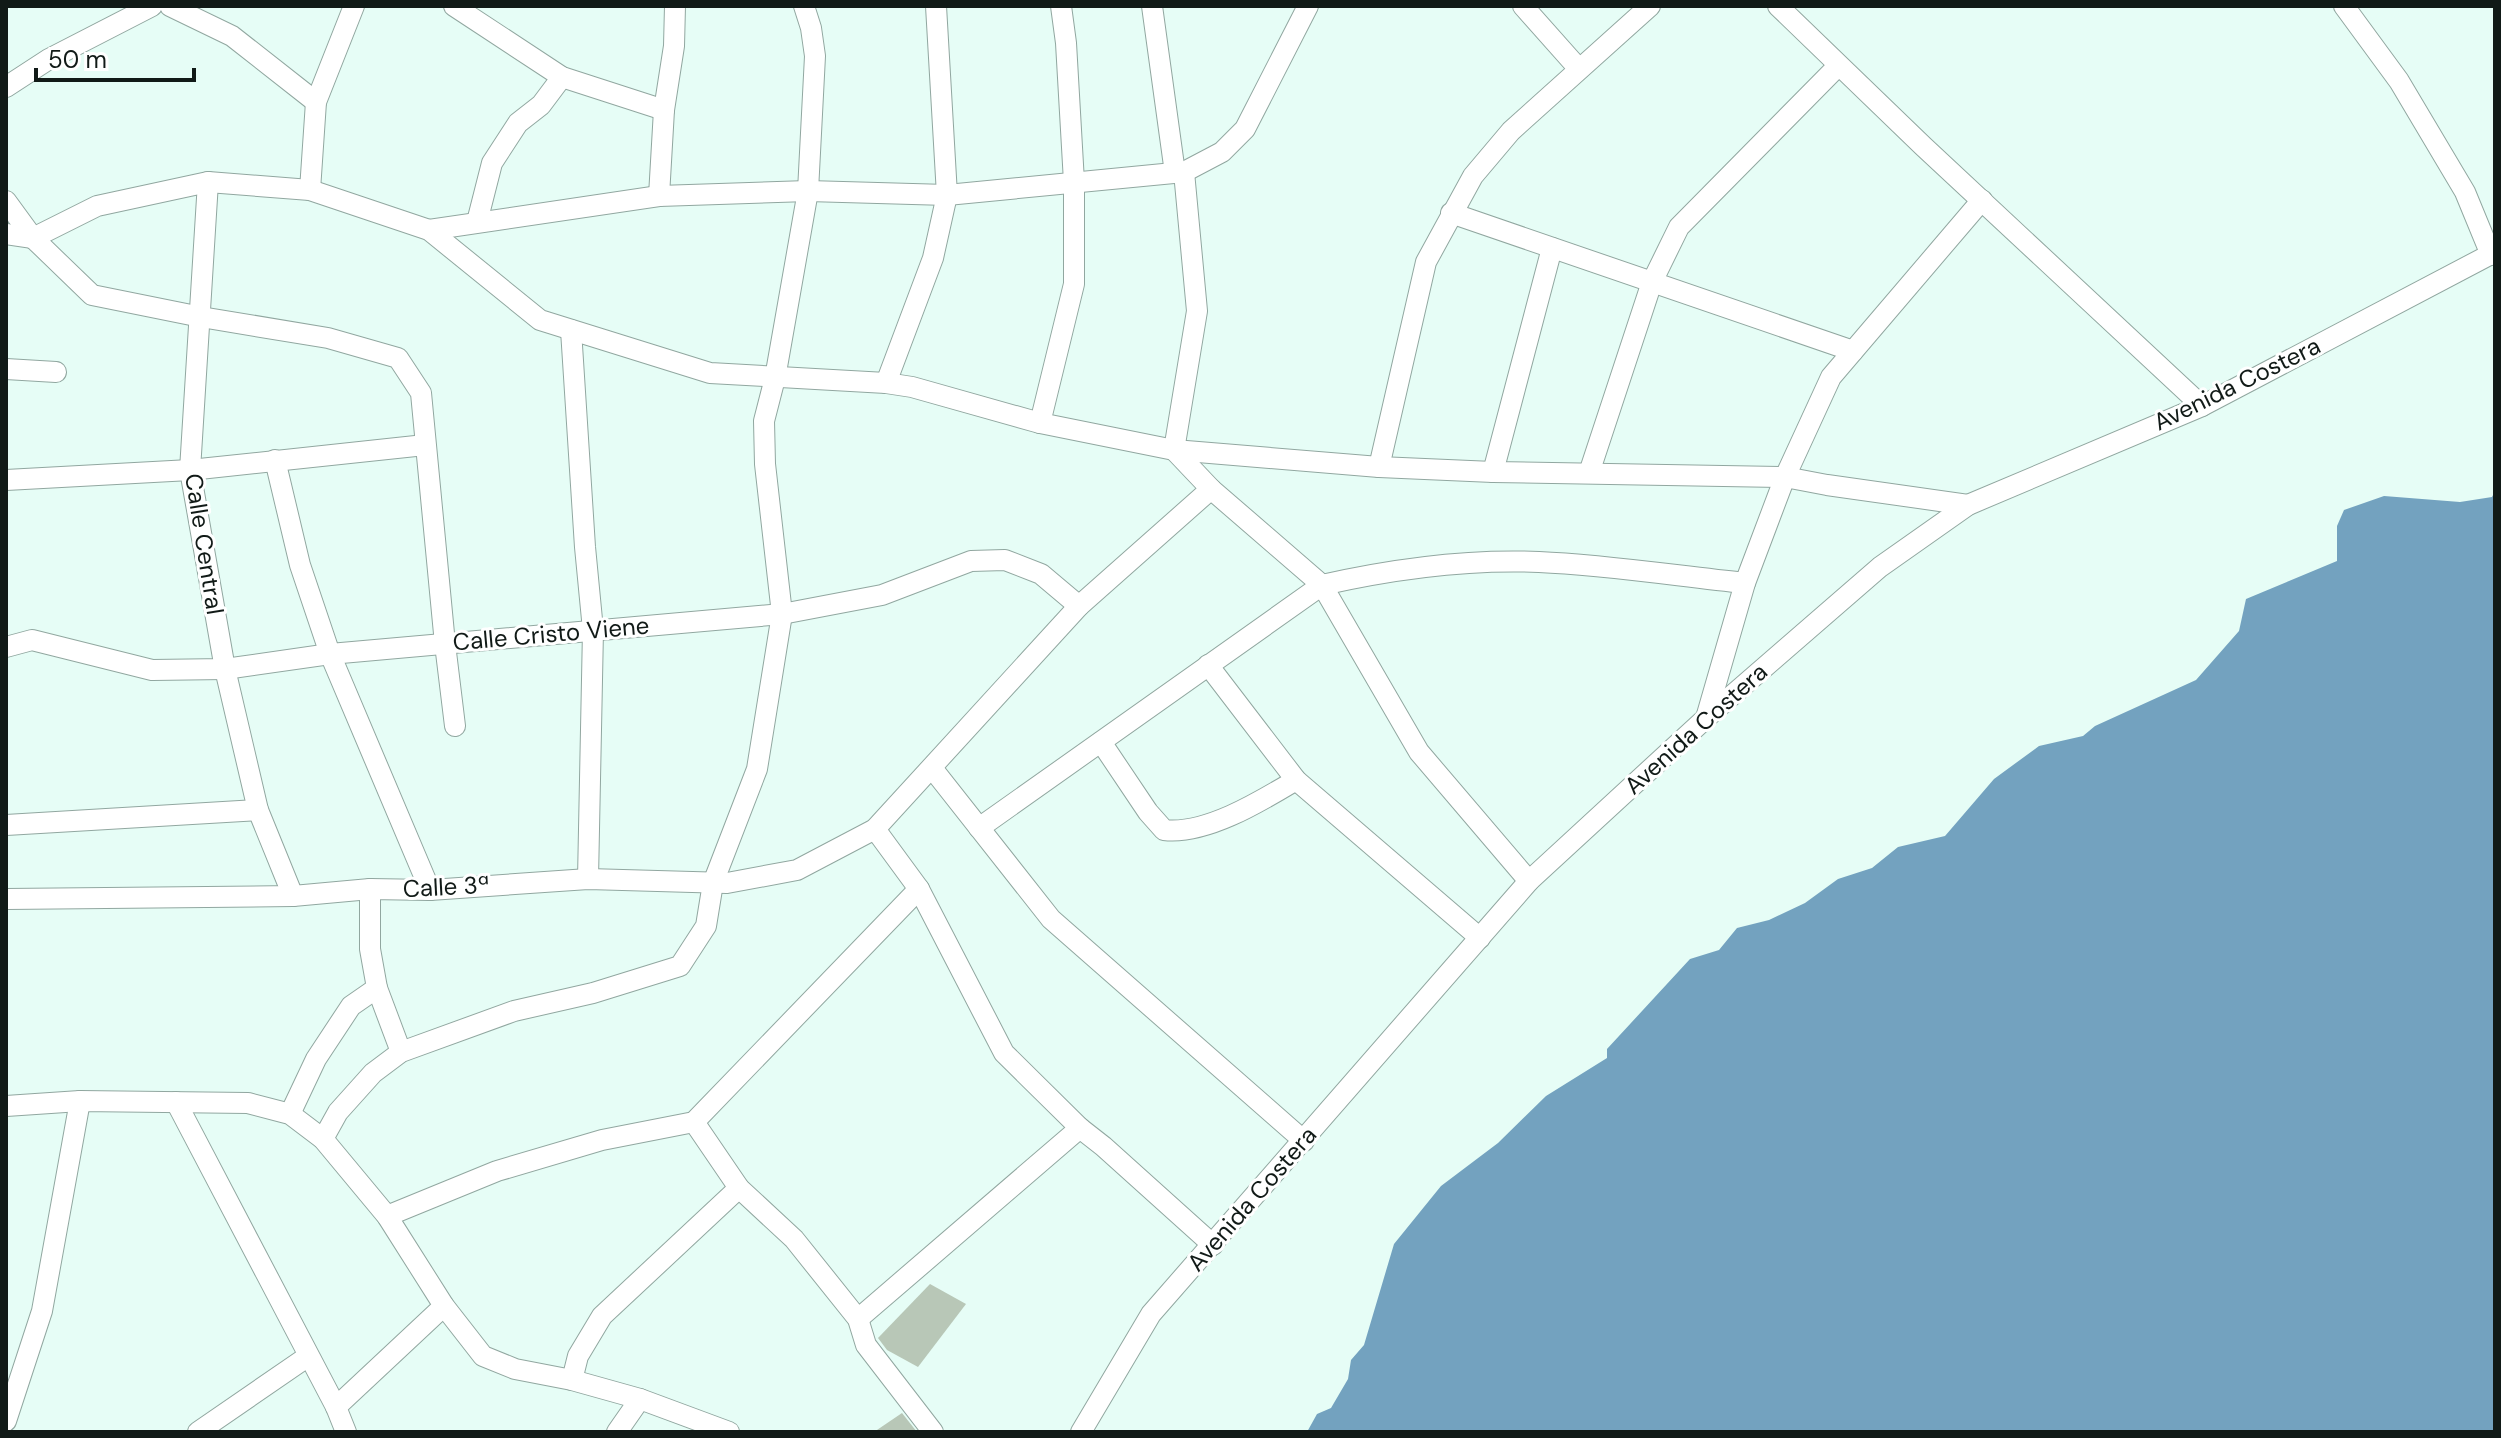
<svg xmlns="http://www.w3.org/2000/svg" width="2501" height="1438" font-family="'DM Sans',sans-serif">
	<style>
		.water { fill: #73a2bf }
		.building { fill: #b8c7b7 }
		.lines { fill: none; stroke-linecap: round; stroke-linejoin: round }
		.street-casing { stroke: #91a7a0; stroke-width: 22 }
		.street { stroke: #fff; stroke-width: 20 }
		.labels { text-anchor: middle; stroke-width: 6; stroke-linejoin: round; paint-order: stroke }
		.street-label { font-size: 24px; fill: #111a17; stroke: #fff }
	</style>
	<rect width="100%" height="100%" fill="#e6fdf6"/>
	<polygon class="water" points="2495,491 2495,1432 1307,1432 1317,1414 1331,1408 1348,1379 1351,1360 1364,1345 1394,1244 1441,1186 1498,1143 1546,1096 1607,1058 1607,1049 1690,959 1719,950 1737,928 1769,920 1805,903 1838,879 1872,868 1898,847 1945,836 1994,779 2039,746 2083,736 2095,726 2196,680 2239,631 2246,599 2337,561 2337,526 2344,510 2384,496 2460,502 2492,497"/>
	<g class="building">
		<polygon points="930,1284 966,1304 918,1367 887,1350 878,1338"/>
		<polygon points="902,1413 917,1432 874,1432"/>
	</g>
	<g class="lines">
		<defs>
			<g id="street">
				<polyline points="170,6 232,36 316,102"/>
				<polyline points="454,6 562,77 664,110"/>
				<polyline points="1152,6 1175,173"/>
				<polyline points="1523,6 1579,69"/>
				<polyline points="1778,6 1923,146 2202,406"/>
				<polyline points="2344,6 2399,81 2465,192 2491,255"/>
				<polyline points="6,87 49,59 152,6"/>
				<polyline points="1184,172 1197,311 1174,450 1211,489 1322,585 1419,752 1529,881"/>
				<polyline points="208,182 190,470 225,669 258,810 293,896"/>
				<polyline points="310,190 316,102 354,6"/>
				<polyline points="659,196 664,110 674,46 675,6"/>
				<polyline points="6,201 33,238 92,295 201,317 328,338 398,358 421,393 445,644 455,726"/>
				<polyline points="1451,213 1853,351"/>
				<polyline points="477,222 492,163 518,123 541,105 562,77"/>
				<polyline points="429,230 659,196 808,191 947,195 1184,172 1222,152 1245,129 1308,6"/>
				<polyline points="6,234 33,238 97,206 208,182 310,190 429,230 540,320 710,373 886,383 912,387 1040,423 1174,450 1379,467 1493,472 1785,477 1827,485 1968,505"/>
				<polyline points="571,330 585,547 593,630 588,879"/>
				<polyline points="6,369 56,372"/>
				<polyline points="886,383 933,258 947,195 936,6"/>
				<polyline points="1040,423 1074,284 1074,182 1066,43 1061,6"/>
				<polyline points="275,460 300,565 330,654 430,890"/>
				<polyline points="1379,467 1426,262 1473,176 1511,131 1650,6"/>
				<polyline points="1493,472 1552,248"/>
				<polyline points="1589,473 1652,282 1679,227 1838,66"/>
				<polyline points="6,480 190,470 425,445"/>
				<polyline points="6,647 32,640 152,670 225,669 330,654 782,614 882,595 971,561 1005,560 1041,574 1079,606"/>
				<polyline points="1208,665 1296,780 1480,938"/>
				<polyline points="1706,718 1745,583 1785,477 1831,377 1982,200"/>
				<path d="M1101,742L1148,812L1164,830C1206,835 1261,801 1296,780"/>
				<polyline points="932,768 1051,919 1304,1141"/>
				<polyline points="6,825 258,810"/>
				<path d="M979,828L1322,585C1393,569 1467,559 1539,562C1608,565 1677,576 1745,583"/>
				<polyline points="875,829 919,889 1004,1053 1080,1128 1103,1146 1213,1245"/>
				<polyline points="370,889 370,949 377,988 401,1052"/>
				<polyline points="6,899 293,896 370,889 430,890 588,879 727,883 797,870 875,829 1079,606 1211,489"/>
				<polyline points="176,1102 336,1407 346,1432"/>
				<polyline points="6,1106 80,1101 248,1103 290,1114 323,1139 387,1216 444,1306 483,1356 515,1369 572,1380 640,1399 729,1432"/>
				<polyline points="290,1114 316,1059 351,1006 377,988"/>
				<polyline points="694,1122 739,1188 794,1239 858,1319 866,1345 933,1432"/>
				<polyline points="323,1139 338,1112 373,1073 401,1052 514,1011 593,993 680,966 706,926 713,883 757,769 782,614 765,464 764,421 775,378 808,191 815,56 811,28 804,6"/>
				<polyline points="387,1216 497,1171 602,1140 694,1122 919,889"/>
				<polyline points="858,1319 1080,1128"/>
				<polyline points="572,1380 578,1356 602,1316 739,1188"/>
				<polyline points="336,1407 444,1306"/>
				<polyline points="6,1421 42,1311 80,1101"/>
				<polyline points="198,1432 307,1357"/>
				<polyline points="617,1432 640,1399"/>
				<polyline points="1081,1432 1151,1314 1529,881 1706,718 1880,567 1968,505 2202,406 2495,252"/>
			</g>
		</defs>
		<use href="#street" class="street-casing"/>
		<use href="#street" class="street"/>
	</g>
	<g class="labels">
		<g class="street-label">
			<text transform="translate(2237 384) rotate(-26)" y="8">Avenida Costera</text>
			<text transform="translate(204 544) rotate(81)" y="8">Calle Central</text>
			<text transform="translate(551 634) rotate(-5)" y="8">Calle Cristo Viene</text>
			<text transform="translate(1696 729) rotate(-42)" y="8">Avenida Costera</text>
			<text transform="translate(446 887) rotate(-3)" y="8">Calle 3ª</text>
			<text transform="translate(1252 1199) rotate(-49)" y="8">Avenida Costera</text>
		</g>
	</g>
	<rect width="2501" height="1438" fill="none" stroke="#111a17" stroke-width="16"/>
	<path d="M36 68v12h158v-12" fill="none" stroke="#111a17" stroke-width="4"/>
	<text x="48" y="68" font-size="24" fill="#111a17" stroke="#ffffff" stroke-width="6" paint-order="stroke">50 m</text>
</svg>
